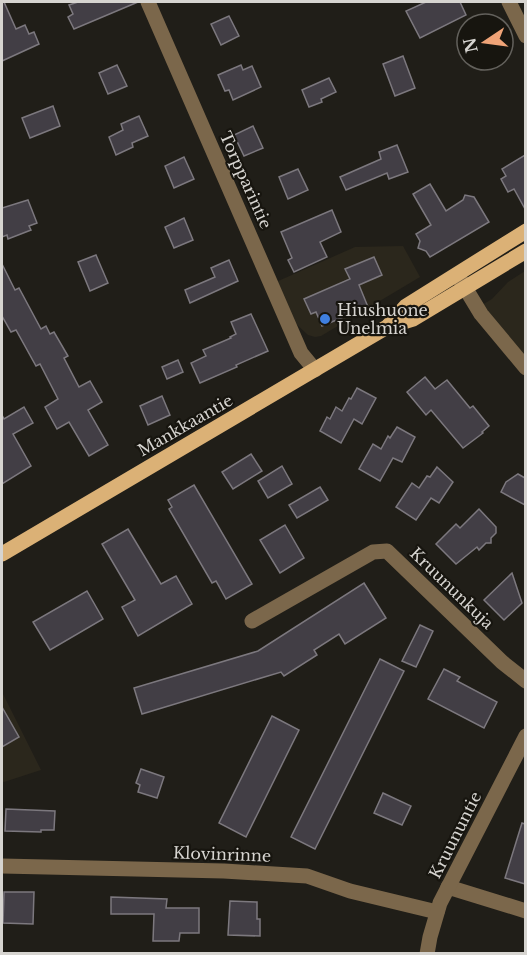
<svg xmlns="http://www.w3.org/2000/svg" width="527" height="955" font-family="'Libre Baskerville',serif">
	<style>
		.built { fill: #2b271c }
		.building { fill: #423e45; stroke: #7c787e; stroke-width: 1.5 }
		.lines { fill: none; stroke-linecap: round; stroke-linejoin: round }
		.minor { stroke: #7b674b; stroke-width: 15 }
		.major { stroke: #dbb176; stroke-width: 15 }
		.shop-dot { fill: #3f7fe0; stroke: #17150f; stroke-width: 2 }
		.labels { text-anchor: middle; stroke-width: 4.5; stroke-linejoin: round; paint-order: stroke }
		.street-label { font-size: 16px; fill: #d6d4d0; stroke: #17150f }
		.poi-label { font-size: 16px; fill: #d6d4d0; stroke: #17150f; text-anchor: start }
	</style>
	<rect width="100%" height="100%" fill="#201e18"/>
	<g class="built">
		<polygon points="403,246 420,277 321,336 315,337 308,335 291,319 276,282 355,247"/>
		<polygon points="525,271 525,368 477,308 492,299 508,282"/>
		<polygon points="2,692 41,770 4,782 2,781"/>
	</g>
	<g class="building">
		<polygon points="2,2 4,2 16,29 25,25 29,34 34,32 39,44 2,61"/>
		<polygon points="78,2 138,2 74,29 68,17 73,14 69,5"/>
		<polygon points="426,2 460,2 466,15 420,38 406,11"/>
		<polygon points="229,16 239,36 221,45 211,24"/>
		<polygon points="403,56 415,88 395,96 383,64"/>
		<polygon points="117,65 127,86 108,94 99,73"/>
		<polygon points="241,65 243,70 252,66 261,87 233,100 229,90 225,91 218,75"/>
		<polygon points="329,78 336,92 321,99 322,102 309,107 302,90"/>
		<polygon points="53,106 60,126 30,138 22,118"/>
		<polygon points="139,116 148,136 132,143 133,147 116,155 109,137 123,130 121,124"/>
		<polygon points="253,126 263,148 244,156 234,135"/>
		<polygon points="397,145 408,172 389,179 387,173 346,190 340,177 381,159 379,152"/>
		<polygon points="525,155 525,209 514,189 508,192 501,179 506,176 502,169"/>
		<polygon points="184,157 194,179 174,188 165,166"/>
		<polygon points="298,169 308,190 288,199 279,177"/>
		<polygon points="430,184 446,211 463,200 465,195 474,197 489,222 430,257 426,251 418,248 420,241 416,234 431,225 413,194"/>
		<polygon points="28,200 37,223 29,226 31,230 8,239 7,235 2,237 2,208"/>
		<polygon points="332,210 341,232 320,242 327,257 294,272 288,260 292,258 281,232"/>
		<polygon points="184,218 193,240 174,248 165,227"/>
		<polygon points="96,255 108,283 90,291 78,262"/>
		<polygon points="374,257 382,275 359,285 368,307 322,326 316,312 311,314 304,299 350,279 345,269"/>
		<polygon points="229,260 238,281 190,303 185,290 215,277 211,268"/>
		<polygon points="2,264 15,290 19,288 41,329 46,326 50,334 54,332 68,356 64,358 79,387 90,381 102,402 88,410 108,445 89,456 69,422 57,429 45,407 58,399 40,364 36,366 16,330 11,332 2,316"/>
		<polygon points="251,314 268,351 236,365 237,367 200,383 191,363 206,356 203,350 231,338 230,337 236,334 231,322"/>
		<polygon points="178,360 183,372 167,379 162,367"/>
		<polygon points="425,377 435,389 447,380 470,408 473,406 489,426 482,432 483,433 463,448 431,410 426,415 407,392"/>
		<polygon points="357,388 376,398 362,424 354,419 341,443 320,431 327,417 330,419 336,407 342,411 349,398 351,399"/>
		<polygon points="162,396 170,415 148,425 140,406"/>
		<polygon points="24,407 33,423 13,434 31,466 2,484 2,415 4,419"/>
		<polygon points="397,427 415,437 402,462 393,458 380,481 359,469 373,444 381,449 388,436 390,438"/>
		<polygon points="251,454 262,471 233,489 222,472"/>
		<polygon points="282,466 292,484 268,498 258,481"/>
		<polygon points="437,467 453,482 439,503 431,498 416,520 396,507 412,483 419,488 427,476 430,477"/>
		<polygon points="518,474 525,478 525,505 501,492 506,482"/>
		<polygon points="194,485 252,584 226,599 216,581 212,583 169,509 172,507 168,500"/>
		<polygon points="320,487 328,500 297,518 289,505"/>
		<polygon points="479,509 496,527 496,533 491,538 491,543 486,543 479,550 477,547 456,564 436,544 456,524 460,528"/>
		<polygon points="285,525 304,558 280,573 260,540"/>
		<polygon points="128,529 161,584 176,576 192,604 138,636 122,607 135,600 102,544"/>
		<polygon points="512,573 522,603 504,620 484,600"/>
		<polygon points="364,583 386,618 345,644 339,634 314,650 317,655 284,676 281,672 142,714 134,688 258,651"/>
		<polygon points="87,591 103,619 50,650 33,622"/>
		<polygon points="420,625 433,631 416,667 402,661"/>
		<polygon points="380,659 404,671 315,849 291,837"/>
		<polygon points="444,669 460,677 457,681 497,702 484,728 428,699"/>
		<polygon points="2,707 19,737 2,747"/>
		<polygon points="272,716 299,730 246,837 219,823"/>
		<polygon points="141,769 164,777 157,798 138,792 140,785 136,783"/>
		<polygon points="383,793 411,806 402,825 374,813"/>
		<polygon points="6,809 55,811 54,830 41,830 41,832 5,831"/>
		<polygon points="522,823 525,824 525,884 505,878"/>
		<polygon points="4,892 34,892 33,924 3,923"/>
		<polygon points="111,897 167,899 166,908 199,908 199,933 180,933 179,941 153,941 154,914 111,914"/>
		<polygon points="230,901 257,902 257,919 260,919 260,936 228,935"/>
	</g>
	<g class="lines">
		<g class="minor">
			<polyline points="148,2 301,353 315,370"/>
			<polyline points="509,2 526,36"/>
			<polyline points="458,276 481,314 526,368"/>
			<polyline points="252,621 373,552 387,551 502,662 526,681"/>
			<polyline points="2,866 224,871 307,876 350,891 437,912"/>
			<polyline points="448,887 526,911"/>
			<polyline points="427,954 430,937 440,903 526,736"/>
		</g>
		<g class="major">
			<polyline points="389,325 406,306 526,231"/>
			<polyline points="2,554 387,327 413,319 526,251"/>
		</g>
	</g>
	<circle class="shop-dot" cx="325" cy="319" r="6"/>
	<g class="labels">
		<g class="street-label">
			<text transform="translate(246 180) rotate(66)" y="6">Torpparintie</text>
			<text transform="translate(185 425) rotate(-30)" y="6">Mankkaantie</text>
			<text transform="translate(452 588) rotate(44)" y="6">Kruununkuja</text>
			<text transform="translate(455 835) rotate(-63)" y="6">Kruununtie</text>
			<text transform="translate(222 854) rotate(2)" y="6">Klovinrinne</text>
		</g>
		<g class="poi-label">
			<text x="337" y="316">Hiushuone<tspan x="337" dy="18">Unelmia</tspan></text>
		</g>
	</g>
	<rect width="527" height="955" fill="none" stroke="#d6d4d0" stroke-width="6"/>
	<g transform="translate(485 42) rotate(257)"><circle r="28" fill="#17150f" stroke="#63615c" stroke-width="1.5"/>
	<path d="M0-4.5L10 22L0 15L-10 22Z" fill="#efa377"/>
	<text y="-9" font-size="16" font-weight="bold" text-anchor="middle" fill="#d6d4d0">N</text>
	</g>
</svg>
